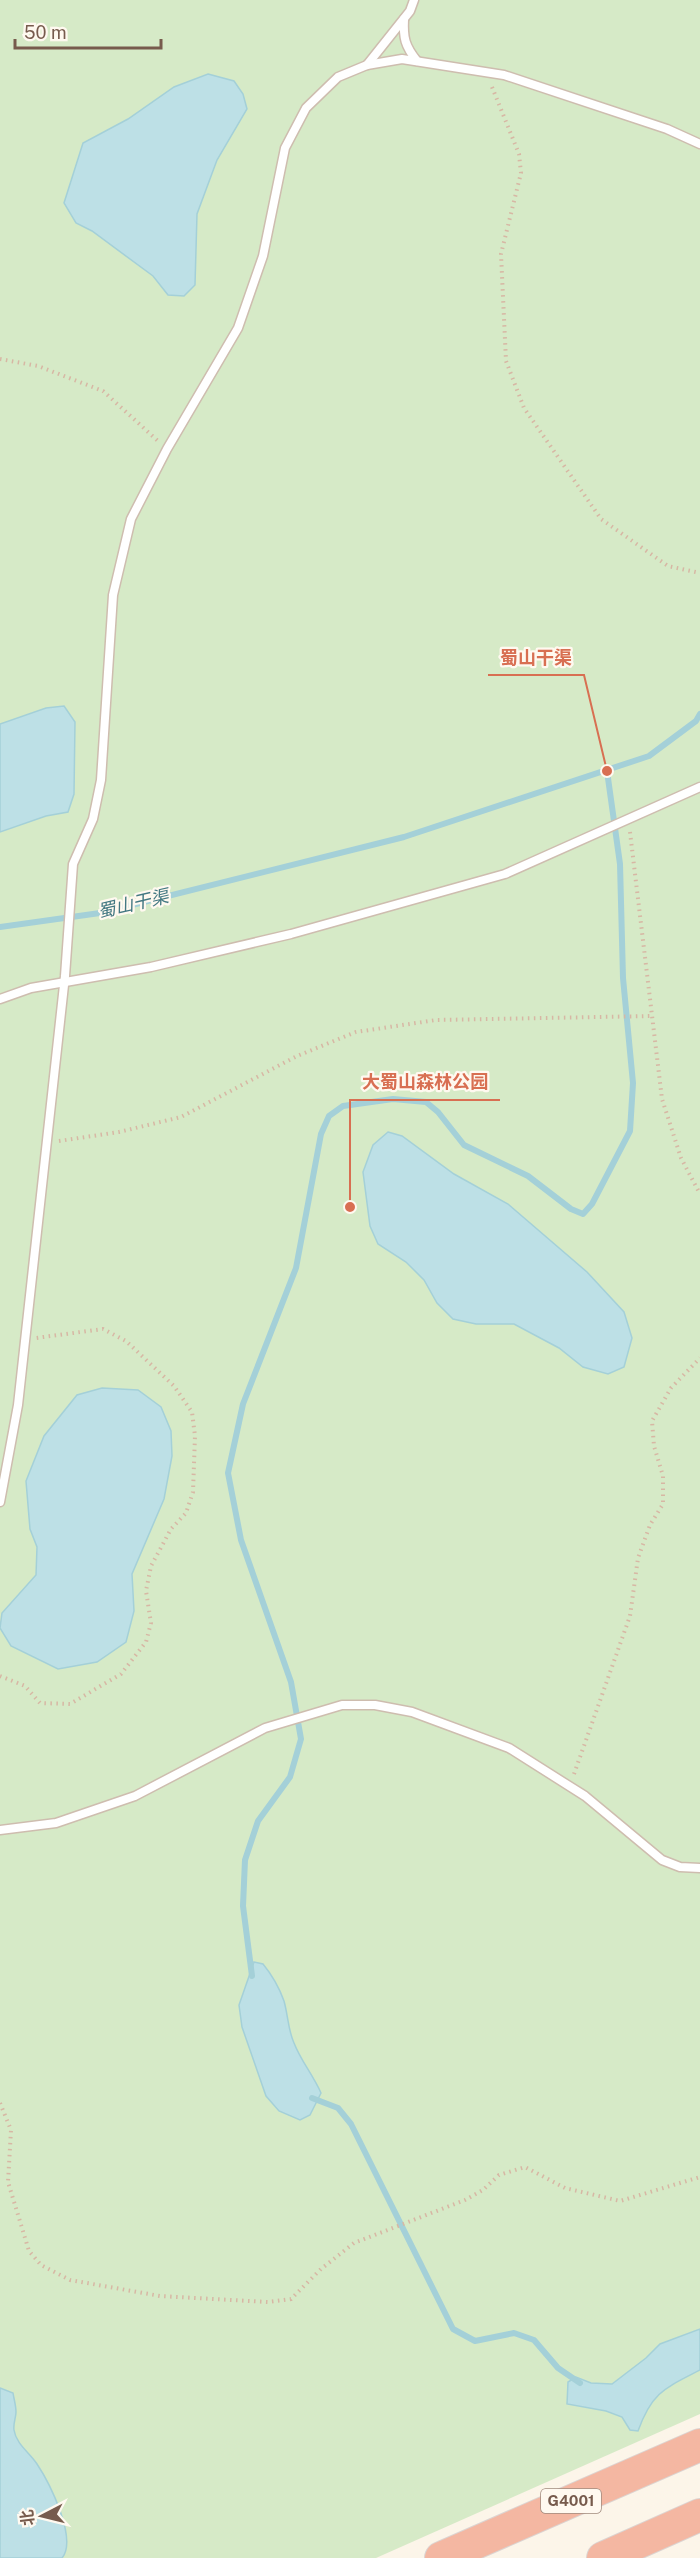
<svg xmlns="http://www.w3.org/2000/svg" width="700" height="2558" font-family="'Public Sans','Noto Sans SC',sans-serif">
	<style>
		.green { fill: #d6eac7 }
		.water { fill: #bde0e6; stroke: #a4d0d8; stroke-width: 1.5 }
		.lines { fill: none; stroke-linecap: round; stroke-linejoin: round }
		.stream { stroke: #a4d0d8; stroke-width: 6 }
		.service-casing { stroke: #cebdaf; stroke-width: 11 }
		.motorway-casing { stroke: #dcd4d1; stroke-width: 34 }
		.path { stroke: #d7b7a4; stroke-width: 4; stroke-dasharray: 1.5 4.5; stroke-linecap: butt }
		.service { stroke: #fff; stroke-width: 8 }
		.motorway { stroke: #f4b7a2; stroke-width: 32 }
		.labels { text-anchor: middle; stroke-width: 4.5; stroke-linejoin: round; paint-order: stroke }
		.shield { fill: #fff9f0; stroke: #a08a7e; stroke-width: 1.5 }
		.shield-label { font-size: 15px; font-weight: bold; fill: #775b4d }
		.water-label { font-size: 18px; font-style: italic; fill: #437882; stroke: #fff9f0 }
		.leader { fill: none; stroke: #d86f52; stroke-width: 2 }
		.callout-dot { fill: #d86f52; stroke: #fff9f0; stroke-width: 2 }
		.callout-label { font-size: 18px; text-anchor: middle; font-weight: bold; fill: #d86f52; stroke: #fff9f0; stroke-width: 4.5; stroke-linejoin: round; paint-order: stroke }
	</style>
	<rect width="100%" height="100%" fill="#fcf5e9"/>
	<polygon class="green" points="0,0 700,0 700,2414 376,2558 0,2558"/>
	<g class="water">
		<polygon points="208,74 234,81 243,94 247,109 217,160 197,214 195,285 184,296 168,295 153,276 92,231 76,223 64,203 83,143 128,119 174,87"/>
		<polygon points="64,706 75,722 74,794 68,812 46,816 0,832 0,724 46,708"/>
		<polygon points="388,1132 402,1136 454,1174 508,1204 587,1272 624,1312 632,1338 624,1367 608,1374 583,1367 559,1348 514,1324 476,1324 453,1319 437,1303 424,1280 406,1262 378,1244 370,1226 363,1172 373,1145"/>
		<polygon points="102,1388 138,1390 161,1407 171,1431 172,1456 164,1499 132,1574 134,1611 126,1642 97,1662 58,1669 11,1646 0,1628 2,1613 36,1575 37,1547 30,1529 26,1481 44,1436 77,1395"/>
		<path d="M254,1962L263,1964C272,1975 279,1987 284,2001C288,2015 288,2030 294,2043C301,2061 313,2075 321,2093L310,2115L300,2120L279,2111L266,2096L242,2027L239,2005Z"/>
		<path d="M700,2329V2370C665,2388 652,2392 638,2431L630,2430L622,2417L606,2411L567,2404L568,2382L576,2377L591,2383L612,2384L646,2358L660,2344Z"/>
		<path d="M0,2388L13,2393C14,2399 16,2406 16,2412C16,2417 13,2424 14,2430C16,2444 30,2453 37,2464C49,2482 78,2539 62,2558H0Z"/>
	</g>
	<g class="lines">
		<g class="stream">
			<polyline points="0,927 100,913 404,837 649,756 696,721 700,714"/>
			<polyline points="252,1976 243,1906 245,1860 258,1821 290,1777 301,1739 291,1682 241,1540 228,1473 243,1404 296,1268 321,1134 329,1116 343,1106 393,1099 426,1102 438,1112 464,1145 528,1176 571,1209 583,1214 592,1204 630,1131 633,1083 623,978 620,864 607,771"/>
			<polyline points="312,2098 338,2108 351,2124 453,2329 475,2341 514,2333 534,2340 558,2368 580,2383"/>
		</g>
		<defs>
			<g id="service">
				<path d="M404,19C403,38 405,46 417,61"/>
				<polyline points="367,65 410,11 414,0"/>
				<polyline points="0,999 31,988 151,967 291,934 505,874 700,787"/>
				<polyline points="0,1502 18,1405 65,976 73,864 93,819 101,780 113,595 131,519 167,449 238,328 263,256 285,148 306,108 338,77 367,65 402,59 504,75 667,129 700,144"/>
				<polyline points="0,1830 56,1823 135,1796 265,1728 342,1705 375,1705 412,1712 509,1748 585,1796 662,1860 680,1867 700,1868"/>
			</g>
			<g id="motorway">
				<polyline points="441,2558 700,2445"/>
				<polyline points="603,2558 700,2515"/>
			</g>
		</defs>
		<use href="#service" class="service-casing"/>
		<use href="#motorway" class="motorway-casing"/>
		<g class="path">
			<polyline points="492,87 519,154 521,173 501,254 506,361 524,408 601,519 668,566 700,573"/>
			<polyline points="0,359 38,366 103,391 158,441"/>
			<polyline points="630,832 662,1099 681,1158 700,1194"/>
			<polyline points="59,1141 119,1132 181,1117 297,1056 356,1032 436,1020 652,1016"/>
			<polyline points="0,1676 25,1686 40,1703 70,1704 121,1674 146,1642 151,1623 146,1591 151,1566 171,1529 186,1513 193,1492 195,1436 192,1412 174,1386 126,1341 103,1329 36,1338"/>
			<polyline points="574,1774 630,1616 638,1558 650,1525 663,1504 663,1476 654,1446 652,1421 671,1388 700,1358"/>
			<polyline points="0,2103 11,2130 8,2182 29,2251 41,2265 70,2280 160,2296 268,2302 291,2299 321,2269 354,2243 465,2200 483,2190 499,2175 525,2167 565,2188 620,2201 700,2177"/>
		</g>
		<use href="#service" class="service"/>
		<use href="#motorway" class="motorway"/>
	</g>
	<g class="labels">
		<rect class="shield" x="541" y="2489" width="60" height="24" rx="4.5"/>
		<g class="shield-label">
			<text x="571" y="2506">G4001</text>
		</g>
		<g class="water-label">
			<text transform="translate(133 904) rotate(-13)" y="6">蜀山干渠</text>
		</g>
	</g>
	<path class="leader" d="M607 771L584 675H488M350 1207L350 1100H500"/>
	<g class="callout-dot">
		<circle cx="607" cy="771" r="6"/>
		<circle cx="350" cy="1207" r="6"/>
	</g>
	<g class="callout-label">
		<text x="536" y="664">蜀山干渠</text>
		<text x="425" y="1088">大蜀山森林公园</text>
	</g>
	<g transform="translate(42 2516) rotate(263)" stroke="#fff9f0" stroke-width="4.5" paint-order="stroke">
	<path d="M0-4.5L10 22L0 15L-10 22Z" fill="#775b4d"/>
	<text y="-9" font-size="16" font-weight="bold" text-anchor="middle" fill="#775b4d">北</text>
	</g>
	<path d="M15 39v9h146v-9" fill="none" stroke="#775b4d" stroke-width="3"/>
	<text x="24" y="39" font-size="18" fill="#775b4d" stroke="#fff9f0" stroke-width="4.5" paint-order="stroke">50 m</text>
</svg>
